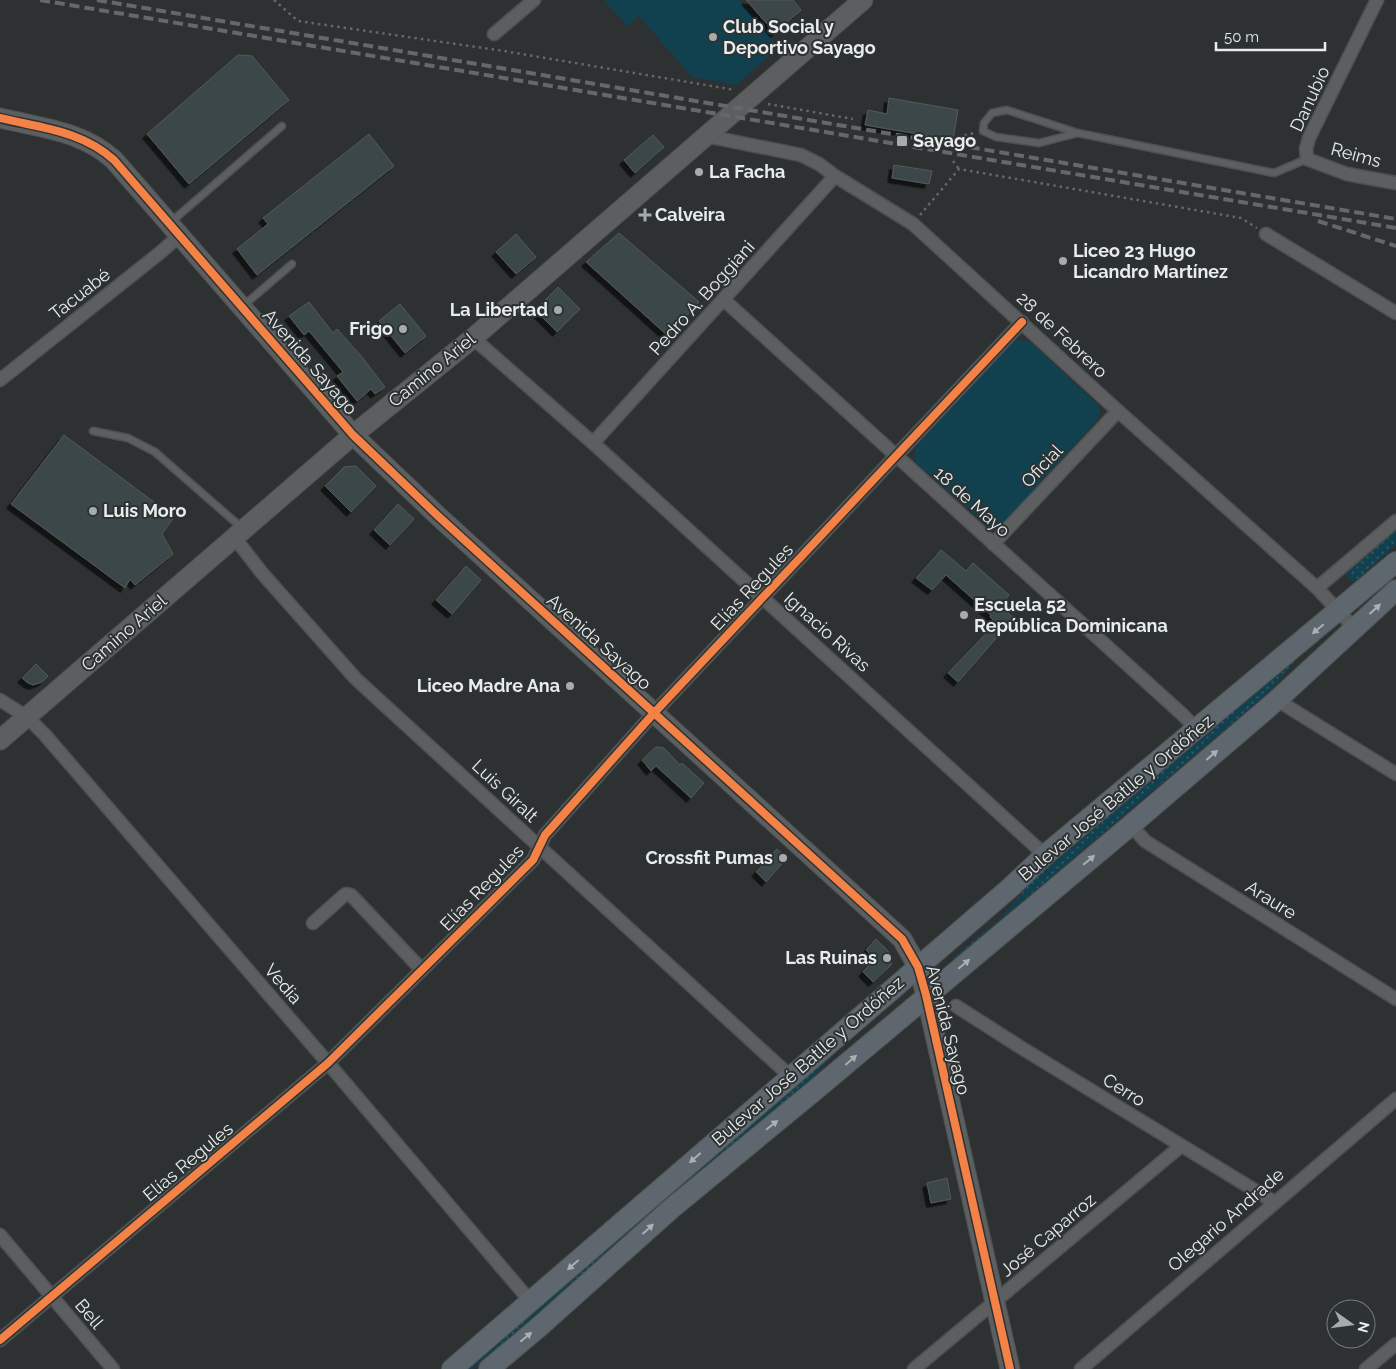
<svg xmlns="http://www.w3.org/2000/svg" width="1396" height="1369" font-family="Raleway,sans-serif">
	<style>
		.grass { fill: url(#grass-dots) }
		.green { fill: #11414f }
		.building { fill: #3a4748; stroke: #565959; filter: url(#shadow) }
		.lines { fill: none; stroke-linecap: round; stroke-linejoin: round }
		.lane-casing { stroke: #4d5050; stroke-width: 9 }
		.street-casing { stroke: #4d5050; stroke-width: 15 }
		.secondary-casing { stroke: #4d5050; stroke-width: 21 }
		.primary-casing { stroke: #4d5050; stroke-width: 22 }
		.path { stroke: #666768; stroke-width: 2.5; stroke-dasharray: 2.5 4; stroke-linecap: butt }
		.lane { stroke: #5c5e5f; stroke-width: 6 }
		.street { stroke: #5c5e5f; stroke-width: 12 }
		.secondary { stroke: #5c5e5f; stroke-width: 19 }
		.primary { stroke: #5e676d; stroke-width: 20 }
		.rail { stroke: #656868; stroke-width: 4; stroke-dasharray: 10 5; stroke-linecap: butt }
		.cycleway-casing { stroke: #2d3233; stroke-width: 11 }
		.cycleway { stroke: #f48246; stroke-width: 8 }
		.oneway { fill: #aab0b3 }
		.poi-dot { fill: #a8abac; stroke: #2d3233; stroke-width: 2 }
		.labels { text-anchor: middle; stroke-width: 4; stroke-linejoin: round; paint-order: stroke }
		.poi-label { font-size: 18px; font-weight: bold; fill: #e9eced; stroke: #2d3233; text-anchor: start }
		.street-label { font-size: 18px; fill: #e9eced; stroke: #2d3233 }
	</style>
	<defs>
		<pattern id="grass-dots" width="8" height="8" patternUnits="userSpaceOnUse" patternTransform="scale(1.25)"><rect width="8" height="8" fill="#11414f"/><path d="M2 2h.1M6 6h.1" fill="none" stroke="#345d69" stroke-width="1.8" stroke-linecap="round"/></pattern>
		<filter id="shadow"><feDropShadow dx="-4.5" dy="4.5" stdDeviation="0" flood-color="#0009"/></filter>
	</defs>
	<rect width="100%" height="100%" fill="#2e3132"/>
	<g class="grass">
		<polygon points="1396,529 1396,545 1354,582 1345,574"/>
		<polygon points="1300,654 1301,654 1270,691 952,961 952,959 1002,917 1036,876"/>
		<polygon points="841,1046 806,1086 472,1369 463,1369 701,1168 764,1110"/>
	</g>
	<g class="green">
		<polygon points="604,0 739,0 779,47 736,85 692,77 639,16 627,26"/>
		<path d="M1016,340L1028,341L1033,344L1098,405C1101,411 1100,414 1097,420L1002,525L993,527L984,523L917,464C913,457 913,450 919,443L1008,346Z"/>
	</g>
	<g class="building">
		<polygon points="746,0 793,0 801,10 775,33"/>
		<polygon points="238,55 252,56 289,100 189,184 147,134"/>
		<polygon points="889,98 958,110 953,140 865,125 868,110 887,114"/>
		<polygon points="369,134 394,166 257,275 237,249 268,224 263,218"/>
		<polygon points="653,135 664,147 635,173 624,160"/>
		<polygon points="894,165 932,171 929,184 892,178"/>
		<polygon points="619,233 699,302 668,336 586,262"/>
		<polygon points="516,234 536,257 516,274 496,252"/>
		<polygon points="558,287 580,309 557,332 535,310"/>
		<polygon points="309,302 333,333 337,329 362,357 385,387 375,394 371,389 357,401 337,376 343,372 309,331 304,335 289,316"/>
		<polygon points="400,304 426,336 405,353 379,321"/>
		<polygon points="64,435 174,517 162,534 173,554 135,585 130,579 125,588 11,504"/>
		<polygon points="356,466 376,486 351,512 325,486 344,467"/>
		<polygon points="398,504 414,519 390,545 374,530"/>
		<polygon points="941,550 966,571 973,563 1009,595 1000,606 1016,620 1005,628 958,682 948,673 996,623 990,617 991,615 946,575 932,590 916,578"/>
		<polygon points="466,566 481,580 452,614 436,600"/>
		<polygon points="36,664 48,676 42,682 33,685 28,683 22,678"/>
		<polygon points="656,747 664,748 680,765 682,763 704,783 691,798 656,766 651,771 642,760"/>
		<polygon points="777,849 787,858 766,882 756,872"/>
		<polygon points="876,939 888,951 891,959 891,965 873,982 863,972 875,959 866,950"/>
		<polygon points="947,1178 951,1199 931,1203 927,1183"/>
	</g>
	<g class="lines">
		<defs>
			<g id="lane">
				<polyline points="1078,133 1039,143 996,137 983,131 984,123 992,113 1007,110 1078,133 1274,173 1307,159"/>
				<polyline points="171,222 282,126"/>
				<polyline points="243,306 292,264"/>
				<polyline points="93,431 128,438 155,452 242,528"/>
			</g>
			<g id="street">
				<polyline points="1377,0 1309,138 1306,149 1307,159 1347,174 1396,183"/>
				<polyline points="494,34 534,0"/>
				<polyline points="706,136 801,155 819,164 835,176 913,224 1118,411 1317,588 1354,628"/>
				<polyline points="1266,234 1396,313"/>
				<polyline points="724,300 1183,715 1196,729"/>
				<polyline points="473,338 593,443 1045,855"/>
				<polyline points="0,380 161,252 180,235"/>
				<polyline points="593,443 835,176"/>
				<polyline points="234,537 262,573 356,679 790,1076"/>
				<polyline points="993,544 1118,411"/>
				<polyline points="1317,588 1396,521"/>
				<polyline points="0,700 27,717 45,735 328,1063 531,1302"/>
				<polyline points="1277,700 1396,774"/>
				<polyline points="1131,825 1145,841 1396,999"/>
				<polyline points="313,923 342,897 346,894 351,895 422,970"/>
				<polyline points="956,1006 1020,1047 1274,1202"/>
				<polyline points="0,1235 113,1369"/>
				<polyline points="0,1340 328,1063 533,860 545,835 654,713 1022,322"/>
				<polyline points="914,1369 1181,1146"/>
				<polyline points="1081,1369 1396,1099"/>
				<polyline points="1366,1369 1396,1344"/>
			</g>
			<g id="secondary">
				<path d="M0,118C42,128 82,131 114,160L353,435L438,516L902,939L918,967L926,995L1010,1369"/>
				<polyline points="0,740 353,435 473,338 863,0"/>
			</g>
			<g id="primary">
				<polyline points="452,1369 1011,887 1045,855 1396,562"/>
				<polyline points="489,1369 539,1327 672,1208 814,1091 1131,825 1277,700 1396,590"/>
			</g>
		</defs>
		<use href="#lane" class="lane-casing"/>
		<use href="#street" class="street-casing"/>
		<use href="#secondary" class="secondary-casing"/>
		<use href="#primary" class="primary-casing"/>
		<g class="path">
			<polyline points="274,0 298,21 504,51 735,90"/>
			<polyline points="768,104 853,119"/>
			<polyline points="958,137 974,133"/>
			<polyline points="953,161 959,169"/>
			<polyline points="920,215 959,169 1241,218 1257,228"/>
		</g>
		<use href="#lane" class="lane"/>
		<use href="#street" class="street"/>
		<use href="#secondary" class="secondary"/>
		<use href="#primary" class="primary"/>
		<g class="rail">
			<polyline points="40,0 1396,228"/>
			<polyline points="97,0 1396,219"/>
			<polyline points="1318,221 1396,246"/>
		</g>
		<defs>
			<g id="cycleway">
				<path d="M0,118C42,128 82,131 114,160L353,435L438,516L902,939L918,967L926,995L1010,1369"/>
				<polyline points="0,1340 328,1063 533,860 545,835 654,713 1022,322"/>
			</g>
		</defs>
		<use href="#cycleway" class="cycleway-casing"/>
		<use href="#cycleway" class="cycleway"/>
	</g>
	<defs><path id="oneway-solid" d="M-6-.8H1V-3.2L6.5 0L1 3.2V.8H-6Z" transform="scale(1.25)"/></defs>
	<g class="oneway">
		<use href="#oneway-solid" transform="translate(1375 609) rotate(-42)"/>
		<use href="#oneway-solid" transform="translate(1318 629) rotate(140)"/>
		<use href="#oneway-solid" transform="translate(1212 755) rotate(-41)"/>
		<use href="#oneway-solid" transform="translate(1089 860) rotate(-40)"/>
		<use href="#oneway-solid" transform="translate(964 964) rotate(-40)"/>
		<use href="#oneway-solid" transform="translate(851 1060) rotate(-41)"/>
		<use href="#oneway-solid" transform="translate(772 1125) rotate(-39)"/>
		<use href="#oneway-solid" transform="translate(695 1158) rotate(139)"/>
		<use href="#oneway-solid" transform="translate(648 1229) rotate(-42)"/>
		<use href="#oneway-solid" transform="translate(573 1265) rotate(139)"/>
		<use href="#oneway-solid" transform="translate(526 1337) rotate(-40)"/>
	</g>
	<g class="poi-dot">
		<circle cx="713" cy="37" r="5"/>
		<rect x="896" y="135" width="12" height="12" rx="2.5"/>
		<circle cx="699" cy="172" r="5"/>
		<path d="M642.5 207.5h5v5h5v5h-5v5h-5v-5h-5v-5h5z"/>
		<circle cx="1063" cy="261" r="5"/>
		<circle cx="558" cy="310" r="5"/>
		<circle cx="403" cy="329" r="5"/>
		<circle cx="93" cy="511" r="5"/>
		<circle cx="964" cy="615" r="5"/>
		<circle cx="570" cy="686" r="5"/>
		<circle cx="783" cy="858" r="5"/>
		<circle cx="887" cy="958" r="5"/>
	</g>
	<g class="labels">
		<g class="poi-label">
			<text x="723" y="33">Club Social y<tspan x="723" dy="21">Deportivo Sayago</tspan></text>
			<text x="913" y="147">Sayago</text>
			<text x="709" y="178">La Facha</text>
			<text x="655" y="221">Calveira</text>
			<text x="1073" y="257">Liceo 23 Hugo<tspan x="1073" dy="21">Licandro Martínez</tspan></text>
			<text x="548" y="316" text-anchor="end">La Libertad</text>
			<text x="393" y="335" text-anchor="end">Frigo</text>
			<text x="103" y="517">Luis Moro</text>
			<text x="974" y="611">Escuela 52<tspan x="974" dy="21">República Dominicana</tspan></text>
			<text x="560" y="692" text-anchor="end">Liceo Madre Ana</text>
			<text x="773" y="864" text-anchor="end">Crossfit Pumas</text>
			<text x="877" y="964" text-anchor="end">Las Ruinas</text>
		</g>
		<g class="street-label">
			<text transform="translate(1310 99) rotate(-65)" y="6">Danubio</text>
			<text transform="translate(1356 155) rotate(15)" y="6">Reims</text>
			<text transform="translate(80 294) rotate(-38)" y="6">Tacuabé</text>
			<text transform="translate(702 298) rotate(-48)" y="6">Pedro A. Boggiani</text>
			<text transform="translate(1062 335) rotate(43)" y="6">28 de Febrero</text>
			<text transform="translate(310 362) rotate(49)" y="6">Avenida Sayago</text>
			<text transform="translate(432 370) rotate(-39)" y="6">Camino Ariel</text>
			<text transform="translate(1042 466) rotate(-47)" y="6">Oficial</text>
			<text transform="translate(972 502) rotate(42)" y="6">18 de Mayo</text>
			<text transform="translate(752 587) rotate(-47)" y="6">Elías Regules</text>
			<text transform="translate(827 632) rotate(42)" y="6">Ignacio Rivas</text>
			<text transform="translate(124 633) rotate(-41)" y="6">Camino Ariel</text>
			<text transform="translate(599 642) rotate(42)" y="6">Avenida Sayago</text>
			<text transform="translate(505 791) rotate(43)" y="6">Luis Giralt</text>
			<text transform="translate(1116 798) rotate(-40)" y="6">Bulevar José Batlle y Ordóñez</text>
			<text transform="translate(482 888) rotate(-46)" y="6">Elías Regules</text>
			<text transform="translate(1271 900) rotate(32)" y="6">Araure</text>
			<text transform="translate(283 984) rotate(49)" y="6">Vedia</text>
			<text transform="translate(948 1030) rotate(76)" y="6">Avenida Sayago</text>
			<text transform="translate(808 1061) rotate(-41)" y="6">Bulevar José Batlle y Ordóñez</text>
			<text transform="translate(1124 1090) rotate(32)" y="6">Cerro</text>
			<text transform="translate(188 1162) rotate(-40)" y="6">Elías Regules</text>
			<text transform="translate(1226 1220) rotate(-41)" y="6">Olegario Andrade</text>
			<text transform="translate(1048 1235) rotate(-40)" y="6">José Caparroz</text>
			<text transform="translate(89 1314) rotate(50)" y="6">Bell</text>
		</g>
	</g>
	<g transform="translate(1351 1324) rotate(104)"><circle r="24" fill="#2d3233" stroke="#787c7d"/>
	<path d="M0-4L9 19L0 12L-9 19Z" fill="#a8abac"/>
	<text y="-8" font-size="14" font-weight="bold" text-anchor="middle" fill="#e9eced">N</text>
	</g>
	<path d="M1216 42v8h109v-8" fill="none" stroke="#e9eced" stroke-width="2.5"/>
	<text x="1224" y="42" font-size="15" fill="#e9eced" stroke="#2d3233" stroke-width="4" paint-order="stroke">50 m</text>
</svg>
